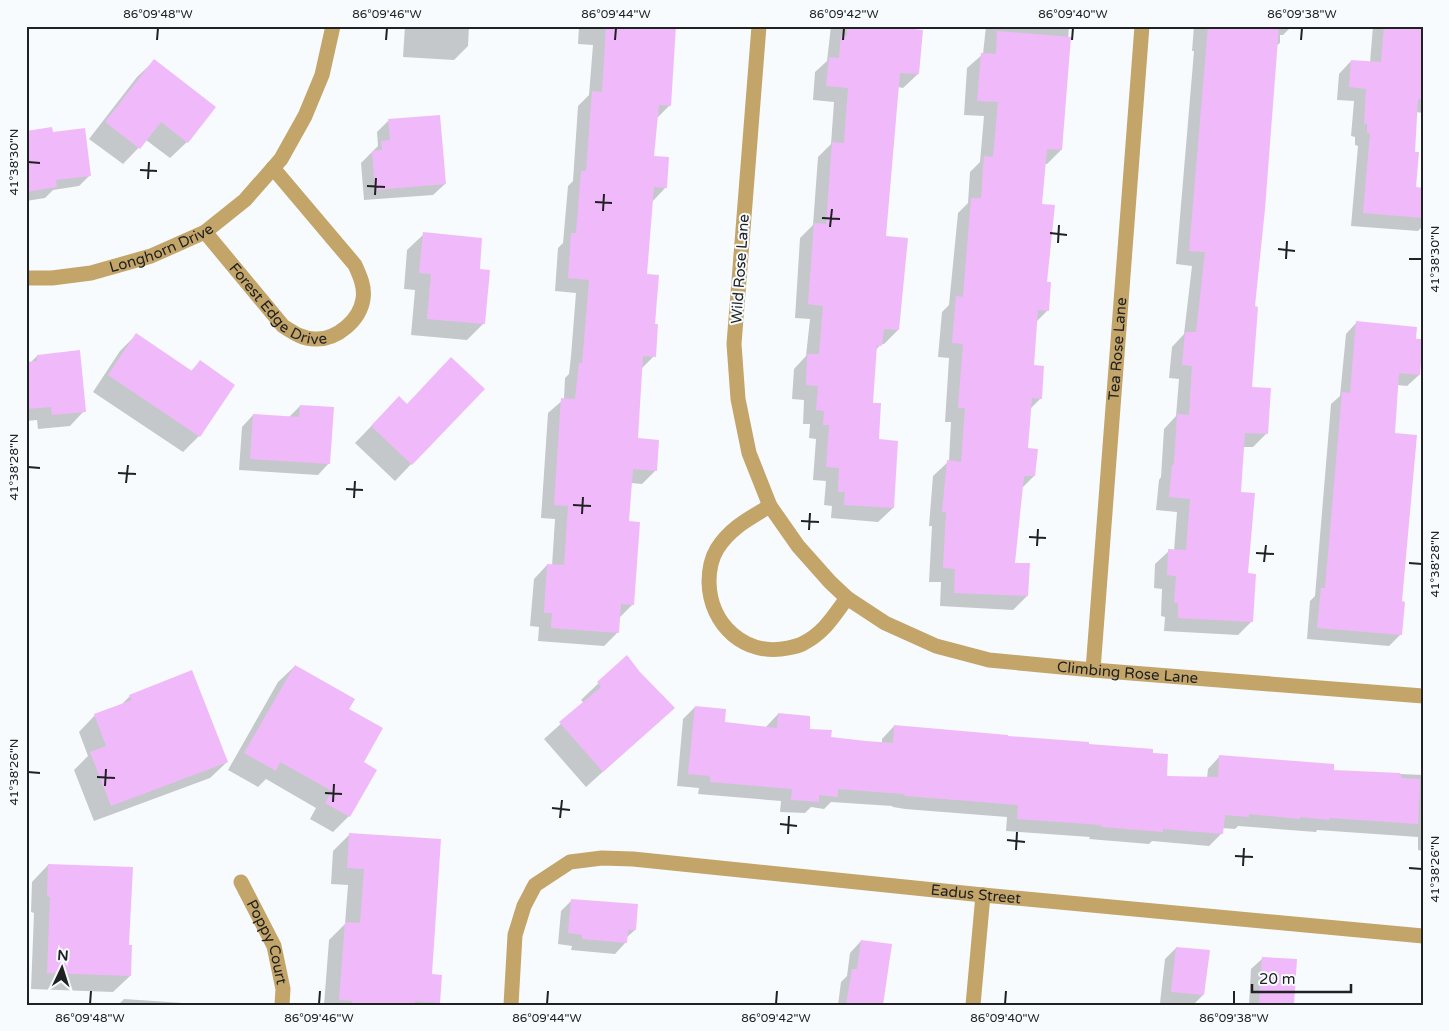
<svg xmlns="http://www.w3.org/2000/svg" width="1449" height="1031" font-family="'Varela Round',sans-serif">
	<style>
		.shadow { fill: #0003 }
		.building { fill: #f0bafa }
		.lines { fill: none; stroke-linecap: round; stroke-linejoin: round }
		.minor { stroke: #c3a569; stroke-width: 15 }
		.ticks { fill: none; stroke: #202122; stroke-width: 2 }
		.labels { text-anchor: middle; stroke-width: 4; stroke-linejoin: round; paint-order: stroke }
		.street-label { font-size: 15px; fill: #202122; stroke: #f7fbfe }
		.neatline { fill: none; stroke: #202122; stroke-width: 2 }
		.ticks-label { font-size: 12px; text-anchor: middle; fill: #202122 }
	</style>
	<rect width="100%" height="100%" fill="#f7fbfe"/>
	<g class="shadow">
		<polygon points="405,26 469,26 468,46 454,60 403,57"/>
		<polygon points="579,26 661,26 670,105 656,119 653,157 666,187 652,202 646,275 654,325 654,356 641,369 636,439 656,470 642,484 631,483 628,522 633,604 619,618 617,633 604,646 538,641 539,627 530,626 534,579 547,565 552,566 555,519 541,518 548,413 564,399 565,378 569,374 571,356 576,293 555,291 558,248 563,243 568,186 573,181 578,106 589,95 593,45 578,44"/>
		<polygon points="831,26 914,26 918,74 903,88 898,87 885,237 898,330 884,344 881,344 875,351 871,404 878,440 893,508 878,522 831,518 832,506 824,505 826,481 813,480 816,439 809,438 810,424 803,424 804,400 792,399 794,369 806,356 810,319 795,318 800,238 813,225 818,157 831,144 834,102 813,100 815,72 827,61"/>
		<polygon points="986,26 1069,26 1061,150 1047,164 1045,164 1041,205 1048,310 1036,322 1033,366 1041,398 1030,409 1027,449 1034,476 1022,488 1014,564 1027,596 1013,610 940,606 941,582 929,582 932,526 929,526 933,476 949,461 951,422 945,422 949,358 938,357 942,312 949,305 958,213 968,203 970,172 980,162 984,116 964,115 967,68 983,54"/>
		<polygon points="1194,26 1292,26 1283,35 1280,35 1280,43 1276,46 1254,308 1251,388 1267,433 1253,447 1243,447 1240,493 1252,621 1238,635 1164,631 1165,617 1161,616 1162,589 1154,588 1155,564 1169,551 1174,551 1177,512 1156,510 1159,480 1161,477 1164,429 1176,416 1179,379 1169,378 1172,347 1184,334 1192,266 1176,264 1194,51 1192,51"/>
		<polygon points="1373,26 1423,26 1423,113 1416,112 1413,153 1415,188 1423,189 1423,226 1418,231 1351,226 1358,146 1355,145 1355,137 1351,136 1354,101 1337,100 1339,74 1351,61 1370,63"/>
		<polygon points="154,61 187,142 170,158 146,140 123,164 89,139 137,77"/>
		<polygon points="388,121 445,184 433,195 364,200 361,163 378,146 377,132"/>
		<polygon points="26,132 90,175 79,186 53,190 45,198 26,201"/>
		<polygon points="424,234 479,270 484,323 467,340 411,335 415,290 404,289 407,250"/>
		<polygon points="1357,322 1414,340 1422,341 1419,375 1407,386 1397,385 1393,434 1401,603 1403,603 1400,635 1389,646 1307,639 1310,601 1315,596 1331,404 1340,396 1346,334"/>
		<polygon points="136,335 190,372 200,362 199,436 183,452 93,392 120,351"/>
		<polygon points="37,356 84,411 70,426 38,429 37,420 26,421 26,363 31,362"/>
		<polygon points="483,389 395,481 355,443 383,414 407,405"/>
		<polygon points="300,406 329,463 318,475 239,470 242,427 253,415 289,417"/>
		<polygon points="626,657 638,672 673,708 586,787 544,739 584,703 581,700"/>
		<polygon points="295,666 362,762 349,816 333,832 310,819 316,808 266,779 258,787 228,770 278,682"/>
		<polygon points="130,696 227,762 210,778 94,821 74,770 88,756 79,732 95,715 120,706"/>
		<polygon points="695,707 724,723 765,728 778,714 808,730 830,738 882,744 882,739 894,726 1088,745 1152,754 1166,778 1207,778 1208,769 1220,756 1332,771 1423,775 1423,851 1418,850 1418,837 1317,830 1316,832 1238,826 1235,829 1222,828 1222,833 1209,846 1152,841 1149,844 1089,839 1090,837 1006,831 1007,817 905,809 893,807 892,806 831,802 824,809 811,807 805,813 780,812 781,801 698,794 699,788 677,786 683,719"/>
		<polygon points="350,834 430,976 439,1002 437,1005 324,1005 329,940 345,924 348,885 331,884 333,851"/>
		<polygon points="48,865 128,946 130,976 113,992 31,989 34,913 31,912 32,882"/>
		<polygon points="572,900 635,930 626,938 626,942 615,954 571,950 572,946 558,944 561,911"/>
		<polygon points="861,941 882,1005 838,1005 841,982 847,976 850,953"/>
		<polygon points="1176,948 1203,995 1193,1005 1160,1003 1165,959"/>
		<polygon points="1263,958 1293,1005 1249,1005 1251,969"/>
		<polygon points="124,999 213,1005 118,1005"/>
	</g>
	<g class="building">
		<polygon points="606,26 676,26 671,106 659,105 654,156 669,157 667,188 654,187 647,274 659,275 655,324 658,324 656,357 643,356 638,438 659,440 657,471 633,469 629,521 640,522 634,605 621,604 619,633 551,628 552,613 544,613 547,564 564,565 568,506 554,505 561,398 575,399 579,363 582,363 584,341 589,280 568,278 571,233 576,233 581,171 586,171 592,91 602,92"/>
		<polygon points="847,26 887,26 923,30 919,74 900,73 886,236 908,238 899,330 884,329 882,346 877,345 873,403 881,403 879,439 898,441 894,508 844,505 845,492 838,492 839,468 826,467 829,425 823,425 824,411 816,410 818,386 806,385 807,354 819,354 823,306 808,304 814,223 826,224 832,142 844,143 848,88 826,86 829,57 839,58 841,35 847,36"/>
		<polygon points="1208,26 1279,26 1265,209 1255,306 1258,307 1252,387 1271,388 1268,434 1245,433 1241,492 1255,493 1248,573 1256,574 1253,622 1178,618 1178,603 1174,603 1176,576 1167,575 1168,549 1186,550 1190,499 1169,497 1172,465 1174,465 1177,414 1189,415 1192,366 1182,365 1185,332 1196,332 1205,252 1189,251"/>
		<polygon points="1384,26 1423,26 1423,100 1418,99 1415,152 1419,152 1416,187 1423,188 1423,218 1363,213 1370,133 1367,133 1367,124 1364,124 1366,89 1349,87 1351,60 1381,62"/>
		<polygon points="997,31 1071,37 1062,150 1047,149 1042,204 1055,205 1047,282 1051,282 1049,311 1038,310 1034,365 1044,366 1042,399 1032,398 1028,448 1038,449 1035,476 1024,476 1015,563 1030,563 1028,596 954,593 955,569 943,568 946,512 942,512 947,460 961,462 965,408 958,408 963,344 952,343 956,296 963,297 971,198 981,198 984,156 993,157 998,102 977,101 981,53 996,54"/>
		<polygon points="154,59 216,107 188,143 161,122 140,149 105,122"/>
		<polygon points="440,115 446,184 375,190 372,151 382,150 381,141 390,140 388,119"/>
		<polygon points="52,127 53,132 85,128 91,176 56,180 57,187 26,192 26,131"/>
		<polygon points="423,232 482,238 480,269 490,270 485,324 427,319 431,274 419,273"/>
		<polygon points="1356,321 1417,327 1416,339 1423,339 1420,375 1399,373 1395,433 1417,435 1402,601 1405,602 1402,635 1317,628 1321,588 1325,588 1342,392 1350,393"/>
		<polygon points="136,333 192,371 200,360 235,385 200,437 108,375"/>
		<polygon points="80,350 86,412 52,415 51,407 26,409 26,362 37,361 37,355"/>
		<polygon points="451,357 485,389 412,465 371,426 399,396 407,404"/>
		<polygon points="300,405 334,407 330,464 250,459 253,414 299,417"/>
		<polygon points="627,655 639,671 675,708 603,772 559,722 601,687 597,682"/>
		<polygon points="295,665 355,699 349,709 383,728 364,762 377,770 350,817 325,803 332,791 280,762 276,771 244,753"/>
		<polygon points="192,670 228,762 111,806 90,752 106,746 94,714 132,700 129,695"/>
		<polygon points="695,706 726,709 725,722 777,728 778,713 810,716 810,729 832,730 831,737 866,741 893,743 894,725 1008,735 1008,736 1089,742 1089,744 1153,749 1153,753 1168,754 1167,776 1218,777 1219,755 1334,764 1334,770 1400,773 1402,778 1420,779 1418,824 1330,818 1329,820 1300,817 1300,819 1249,814 1249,817 1225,815 1223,834 1163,829 1163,832 1101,827 1101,825 1017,819 1018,805 918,797 905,796 904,794 838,789 838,797 819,795 819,802 791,800 792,789 710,782 710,776 688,774"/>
		<polygon points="349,833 441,839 432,974 442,975 440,1003 415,1001 415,1005 352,1005 352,1001 339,1000 345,922 360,923 364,869 347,868"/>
		<polygon points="48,864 133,867 129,945 132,945 131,976 47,973 50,897 47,896"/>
		<polygon points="571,899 638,904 636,930 628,930 627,943 582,939 582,935 568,933"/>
		<polygon points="861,940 892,944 883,1005 846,1005 852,969 857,969"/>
		<polygon points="1176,947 1210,950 1204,995 1171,992"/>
		<polygon points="1262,957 1297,959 1294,1005 1259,1005"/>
	</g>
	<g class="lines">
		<g class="minor">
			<path id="s1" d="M759,26L734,344L738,399L749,453L770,506L798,546L830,582L847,598L885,623L936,646L989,660L1093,670L1423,696"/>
			<path id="s2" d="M205,232L283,326C294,333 303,339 315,339C337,340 360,320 363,299C365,287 360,276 355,265L273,168"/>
			<path id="s3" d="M26,278H52L91,273L151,256L205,232L245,200L281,159L305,116L322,75L333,26"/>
			<path d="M770,506C750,518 730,528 717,549C711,559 709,571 709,582C710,625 745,657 788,648C793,647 798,646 802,644C824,633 833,617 847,598"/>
			<path id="s4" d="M1093,670L1142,26"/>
			<path id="s5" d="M241,882L274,946L283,989L282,1005"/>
			<path id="s6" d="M511,1005L515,935L524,906L535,885L570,862L602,858L633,859L983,895L1423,936"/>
			<polyline points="973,1005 983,895"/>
		</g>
	</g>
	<path class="ticks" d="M157,40L158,28M386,40L387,28M615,40L616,28M843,40L844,28M1072,40L1073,28M1301,40L1302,28M28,162L40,163M140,170L157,171M148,179L149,162M367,186L385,187M375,195L376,178M595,202L612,203M603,211L604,194M822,218L840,219M830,227L832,209M1050,233L1067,235M1058,243L1059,225M1278,249L1295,251M1286,259L1287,241M1409,259H1422M28,467L40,468M118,473L136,474M126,483L128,465M346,489L363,490M354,498L355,481M573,505L591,506M582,514L583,497M801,521L819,522M809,530L810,513M1029,537L1046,538M1037,546L1038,529M1256,553L1274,554M1264,562L1266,545M1409,563L1422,564M28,772L40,773M97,777L115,778M105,786L106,769M325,793L342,794M333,802L334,784M552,808L570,810M560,818L562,800M780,824L797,826M788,834L789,816M1007,840L1025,842M1016,850L1017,832M1235,856L1253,857M1243,866L1244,848M1409,868L1422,869M90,1004L91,991M319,1004L320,991M547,1004L548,991M776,1004L777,991M1005,1004L1006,991M1234,1004V991"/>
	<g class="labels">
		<g class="street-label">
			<text dy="5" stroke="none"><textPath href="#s3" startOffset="140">Longhorn Drive</textPath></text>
			<text transform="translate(740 269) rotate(-86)" y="5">Wild Rose Lane</text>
			<text dy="5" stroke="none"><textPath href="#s2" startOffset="106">Forest Edge Drive</textPath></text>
			<text dy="5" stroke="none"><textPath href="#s4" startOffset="322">Tea Rose Lane</textPath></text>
			<text dy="5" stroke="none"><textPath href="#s1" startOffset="902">Climbing Rose Lane</textPath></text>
			<text dy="5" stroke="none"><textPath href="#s6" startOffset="574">Eadus Street</textPath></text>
			<text dy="5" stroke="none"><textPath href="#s5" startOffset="66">Poppy Court</textPath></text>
		</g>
	</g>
	<rect width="1449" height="1031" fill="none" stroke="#f7fbfe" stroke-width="55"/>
	<g transform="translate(62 968) rotate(4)" stroke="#f7fbfe" stroke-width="4" paint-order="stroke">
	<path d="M0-4L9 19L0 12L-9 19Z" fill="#202122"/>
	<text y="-8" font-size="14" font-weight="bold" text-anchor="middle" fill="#202122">N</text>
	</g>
	<path d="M1252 984v8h99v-8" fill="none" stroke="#202122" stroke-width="2.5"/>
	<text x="1259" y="984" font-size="15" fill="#202122" stroke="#f7fbfe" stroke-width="4" paint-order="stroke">20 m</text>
	<rect x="28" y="28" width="1394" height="976" class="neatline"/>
	<g class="ticks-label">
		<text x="158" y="18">86°09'48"W</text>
		<text x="387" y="18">86°09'46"W</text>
		<text x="616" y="18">86°09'44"W</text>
		<text x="844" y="18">86°09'42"W</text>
		<text x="1073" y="18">86°09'40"W</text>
		<text x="1302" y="18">86°09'38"W</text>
		<text transform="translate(14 162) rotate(-90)" y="4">41°38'30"N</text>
		<text transform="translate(1435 259) rotate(-90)" y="4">41°38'30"N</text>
		<text transform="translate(14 467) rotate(-90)" y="4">41°38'28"N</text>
		<text transform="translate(1435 564) rotate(-90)" y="4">41°38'28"N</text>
		<text transform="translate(14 772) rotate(-90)" y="4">41°38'26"N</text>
		<text transform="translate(1435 869) rotate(-90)" y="4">41°38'26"N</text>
		<text x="90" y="1022">86°09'48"W</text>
		<text x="319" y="1022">86°09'46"W</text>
		<text x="547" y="1022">86°09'44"W</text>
		<text x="776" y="1022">86°09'42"W</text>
		<text x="1005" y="1022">86°09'40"W</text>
		<text x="1234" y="1022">86°09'38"W</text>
	</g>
</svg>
